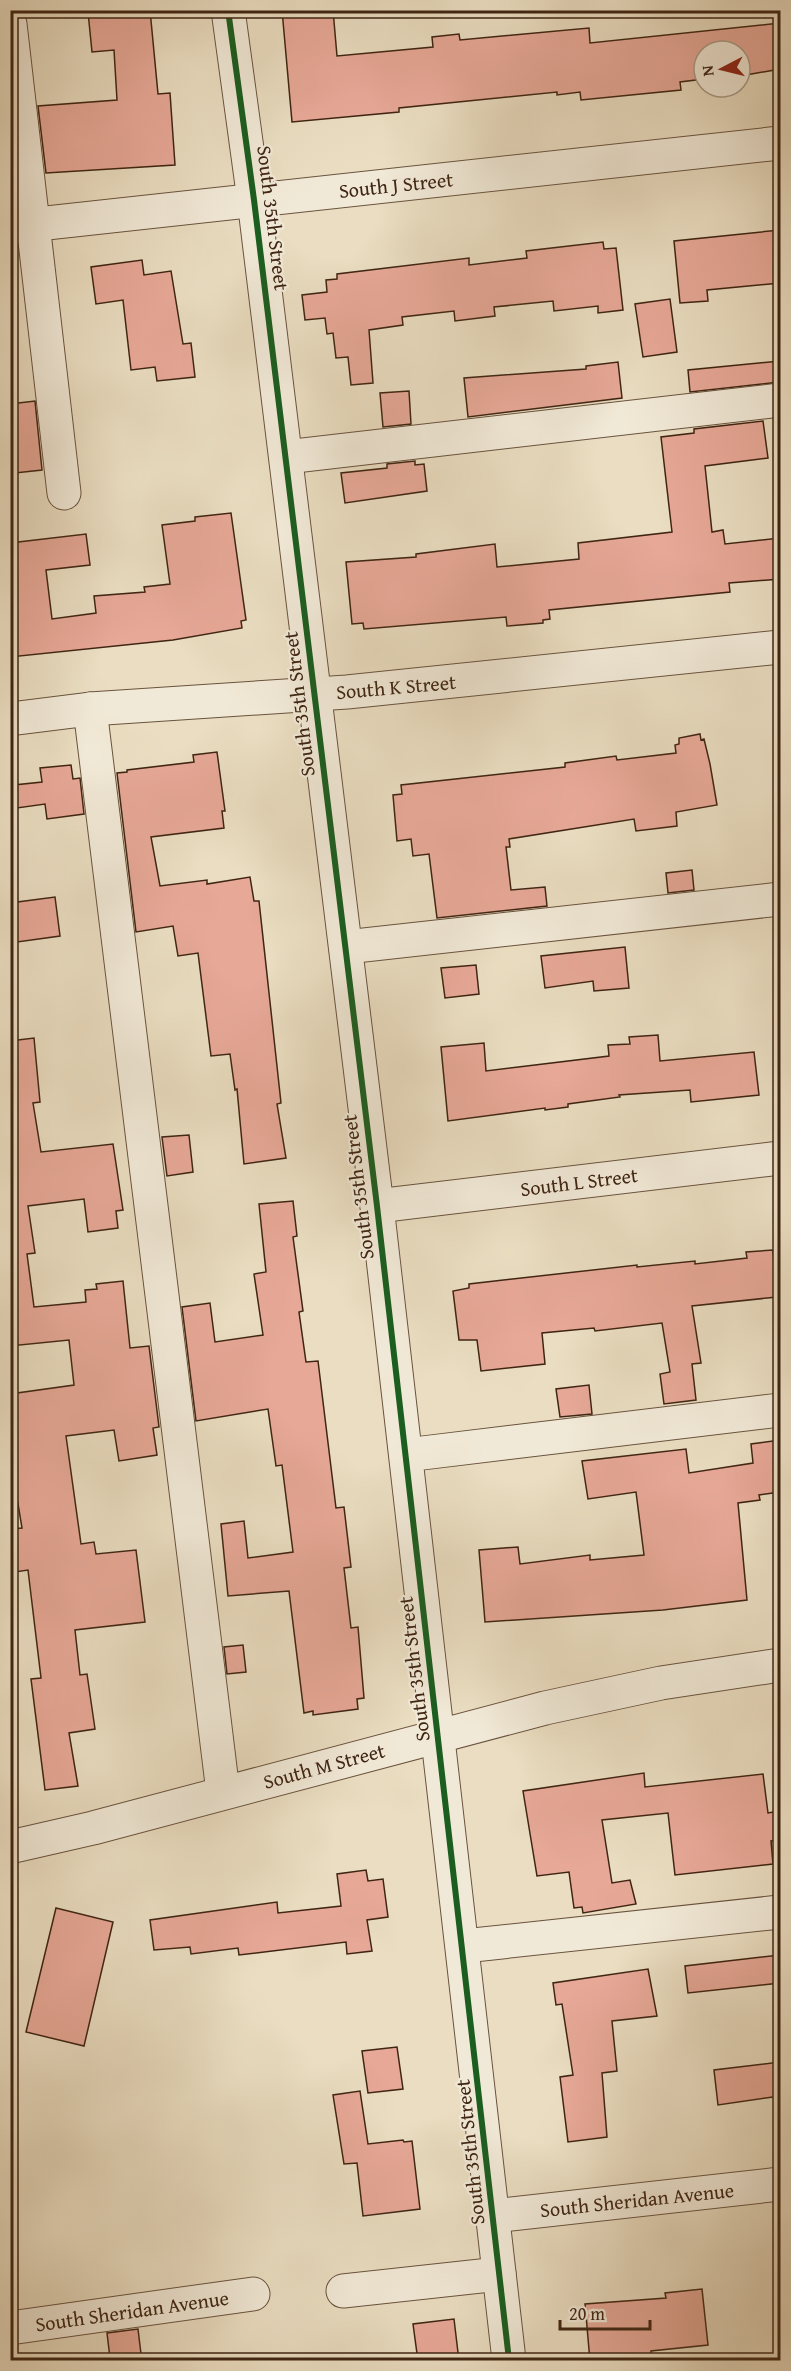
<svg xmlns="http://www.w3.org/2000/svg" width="791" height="2371" font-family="'Gentium Book Plus',serif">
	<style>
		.building { fill: #e7a897; stroke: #3f2513; stroke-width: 1.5 }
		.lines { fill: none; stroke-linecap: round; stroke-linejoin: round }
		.minor-casing { stroke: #6a533e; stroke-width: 35 }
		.minor { stroke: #f1e9d7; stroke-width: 33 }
		.cycleway-casing { stroke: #f1e9d7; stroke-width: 10 }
		.cycleway { stroke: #1b5e20; stroke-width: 6 }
		.labels { text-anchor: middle; stroke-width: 4.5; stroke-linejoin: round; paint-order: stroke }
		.street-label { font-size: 20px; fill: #3f2513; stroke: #f1e9d7 }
	</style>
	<rect width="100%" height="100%" fill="#eaddc1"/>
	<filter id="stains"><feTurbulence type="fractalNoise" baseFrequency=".00333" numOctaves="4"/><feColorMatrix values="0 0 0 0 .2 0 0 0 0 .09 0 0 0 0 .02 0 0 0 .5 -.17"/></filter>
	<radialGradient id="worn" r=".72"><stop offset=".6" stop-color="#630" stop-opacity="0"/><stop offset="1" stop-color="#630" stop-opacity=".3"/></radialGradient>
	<g class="building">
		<polygon points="108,10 150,10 158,94 170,93 175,165 46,173 38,106 117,100 114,50 92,52 88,12"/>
		<polygon points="282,10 333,10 337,56 433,47 432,37 459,34 460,40 589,28 590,43 780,23 780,69 740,76 740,51 704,51 704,79 680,82 681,90 581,100 580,92 557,95 557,92 399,108 399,112 292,122"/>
		<polygon points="780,230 780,283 707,290 708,301 680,303 674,241"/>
		<polygon points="603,242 604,249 616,248 623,310 598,313 598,306 554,311 553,301 494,307 495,316 455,321 454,311 402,317 403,325 369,330 373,383 351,385 348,357 336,358 333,333 327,334 325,318 305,320 302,295 327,292 326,280 337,279 337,274 469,258 469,265 527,258 526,251"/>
		<polygon points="142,260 144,275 171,271 183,344 191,343 195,377 157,381 155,367 131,370 123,300 96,304 91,267"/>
		<polygon points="670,299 677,352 643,357 635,304"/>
		<polygon points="780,361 780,382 690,392 688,370"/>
		<polygon points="618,362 622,398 468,417 464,378 586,369 586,366"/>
		<polygon points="409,391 411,424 383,427 380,393"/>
		<polygon points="35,401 42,470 15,473 10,404"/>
		<polygon points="763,421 768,458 705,466 712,532 723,530 725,544 780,538 780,579 729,583 730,592 549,610 550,619 543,620 543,623 507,626 506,617 364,629 363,623 352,624 346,562 416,557 416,554 495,544 497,567 579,559 578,543 672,532 661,437 694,433 694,429"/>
		<polygon points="415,461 415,465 424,464 427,491 345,503 341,473 387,468 387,464"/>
		<polygon points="231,513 246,620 241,621 242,628 173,640 10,657 10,543 86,534 90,565 46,570 52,619 96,613 94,596 145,592 144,587 170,584 162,525 195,521 195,517"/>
		<polygon points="700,734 701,740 704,739 710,764 717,805 676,812 677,826 636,831 634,819 509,839 510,847 506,847 511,890 545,887 547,906 437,918 429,854 413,856 411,839 397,841 393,795 402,794 401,785 565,767 565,763 616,756 617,760 676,753 675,745 679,744 679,738"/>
		<polygon points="217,752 225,811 222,811 224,828 151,837 160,886 207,880 207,884 250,877 254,901 259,901 281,1103 277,1104 286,1158 244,1164 237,1089 235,1090 230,1054 211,1056 198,953 178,956 173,926 136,932 117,773 127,772 127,770 194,762 193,755"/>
		<polygon points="71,765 73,779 80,778 84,814 47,819 45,804 17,808 14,785 42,782 40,768"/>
		<polygon points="692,870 694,890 668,893 666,873"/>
		<polygon points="55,897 60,936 10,943 10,903"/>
		<polygon points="625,947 629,988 594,991 593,981 545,988 541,956"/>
		<polygon points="476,965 479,994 445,998 441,968"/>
		<polygon points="658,1035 660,1061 754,1052 759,1095 691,1102 690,1090 619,1095 620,1097 568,1104 568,1107 545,1110 545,1108 448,1121 441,1047 484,1043 486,1071 609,1056 608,1045 630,1044 629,1037"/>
		<polygon points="34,1038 40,1102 33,1103 41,1152 113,1144 123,1210 116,1211 118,1228 88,1232 84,1199 28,1206 35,1253 27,1254 34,1307 86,1302 85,1290 97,1289 96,1284 123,1281 130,1348 149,1346 159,1427 153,1428 157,1455 119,1461 114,1430 66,1436 81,1544 94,1542 96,1554 136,1550 145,1622 75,1630 80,1675 87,1674 95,1729 69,1733 78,1786 45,1790 31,1679 41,1678 28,1570 15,1572 14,1560 10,1561 10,1529 22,1528 10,1456 10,1394 74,1385 69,1340 10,1346 10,1041"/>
		<polygon points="189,1135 193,1172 167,1176 162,1137"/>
		<polygon points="293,1201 297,1236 293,1237 303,1311 299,1312 306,1362 318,1361 336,1508 344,1507 351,1567 344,1568 351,1628 358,1627 364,1698 357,1699 358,1709 313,1715 313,1711 304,1713 289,1591 228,1596 221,1524 244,1521 248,1558 293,1552 282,1465 276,1466 268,1409 196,1421 182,1307 210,1303 215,1342 263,1335 254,1274 266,1272 259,1204"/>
		<polygon points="773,1250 777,1297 692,1306 701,1363 692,1364 696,1400 664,1404 660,1374 670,1372 662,1323 595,1331 594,1328 542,1333 545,1364 481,1371 477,1340 459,1340 453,1291 469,1288 469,1284 637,1265 637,1267 695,1261 695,1264 747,1258 746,1252"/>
		<polygon points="589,1385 592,1414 560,1417 556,1389"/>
		<polygon points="780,1440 780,1492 759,1495 760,1500 738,1503 747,1600 663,1610 485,1622 479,1550 518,1547 520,1564 590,1555 590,1560 644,1555 636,1492 588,1499 582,1461 686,1449 689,1473 753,1463 751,1444"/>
		<polygon points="243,1645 246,1672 227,1674 224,1647"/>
		<polygon points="644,1773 645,1787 763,1774 768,1813 780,1811 780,1840 771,1841 773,1864 675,1875 668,1813 602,1820 612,1883 630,1880 636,1904 583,1913 582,1907 574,1908 569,1872 537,1876 523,1791"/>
		<polygon points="366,1870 368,1881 383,1879 388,1917 367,1920 372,1951 347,1954 346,1942 239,1955 238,1948 191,1954 190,1947 154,1950 150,1920 277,1902 278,1913 341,1906 337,1874"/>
		<polygon points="56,1908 113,1922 84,2046 26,2032"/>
		<polygon points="780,1955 780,1983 688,1993 685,1966"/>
		<polygon points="648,1969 657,2016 612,2021 617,2071 602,2073 607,2137 568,2142 560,2077 573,2075 562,2004 556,2005 553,1983"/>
		<polygon points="397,2047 403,2089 368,2093 362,2051"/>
		<polygon points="780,2062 780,2096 718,2105 714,2070"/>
		<polygon points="360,2091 368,2144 403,2140 404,2142 412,2141 420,2209 363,2216 357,2163 344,2164 333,2095"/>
		<polygon points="702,2289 708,2345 651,2351 651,2359 590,2361 585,2304 666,2298 665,2293"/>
		<polygon points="454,2319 459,2361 418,2361 413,2324"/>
		<polygon points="138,2329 141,2354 110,2358 107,2333"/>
	</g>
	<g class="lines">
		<defs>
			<g id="minor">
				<polyline points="228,10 254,200 377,1206 509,2360"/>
				<polyline points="10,24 64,493"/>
				<polyline points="10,227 780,143"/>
				<polyline points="286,457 780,400"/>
				<polyline points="90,709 223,1792"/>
				<polyline points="10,719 90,709 347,692 780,647"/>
				<polyline points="346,947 780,899"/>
				<polyline points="377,1206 780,1158"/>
				<polyline points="406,1455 780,1410"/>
				<polyline points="10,1847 93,1828 545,1708 661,1683 780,1665"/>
				<polyline points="464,1946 780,1912"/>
				<polyline points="493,2216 780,2184"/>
				<polyline points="343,2291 499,2274"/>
				<polyline points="10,2328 253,2294"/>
			</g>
		</defs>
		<use href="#minor" class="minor-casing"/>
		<use href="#minor" class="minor"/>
		<defs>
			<polyline id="cycleway" points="228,10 254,200 377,1206 509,2360"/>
		</defs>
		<use href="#cycleway" class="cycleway-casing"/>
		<use href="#cycleway" class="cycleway"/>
	</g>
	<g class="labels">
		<g class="street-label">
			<text transform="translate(396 185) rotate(-6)" y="7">South J Street</text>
			<text transform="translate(273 218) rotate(83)" y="7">South 35th Street</text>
			<text transform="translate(396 687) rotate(-5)" y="7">South K Street</text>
			<text transform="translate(299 704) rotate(-97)" y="7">South 35th Street</text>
			<text transform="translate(579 1182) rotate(-7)" y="7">South L Street</text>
			<text transform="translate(358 1187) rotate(-97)" y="7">South 35th Street</text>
			<text transform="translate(414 1669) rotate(-97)" y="7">South 35th Street</text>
			<text transform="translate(324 1766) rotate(-15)" y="7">South M Street</text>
			<text transform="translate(470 2152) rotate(-96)" y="7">South 35th Street</text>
			<text transform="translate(637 2200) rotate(-6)" y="7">South Sheridan Avenue</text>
			<text transform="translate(132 2311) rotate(-8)" y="7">South Sheridan Avenue</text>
		</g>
	</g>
	<rect width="791" height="2371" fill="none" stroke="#eaddc1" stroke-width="36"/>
	<rect x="12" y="12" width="767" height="2347" fill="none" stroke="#3f2513" stroke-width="3"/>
	<rect x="18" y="18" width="755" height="2335" fill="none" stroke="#3f2513" stroke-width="1.5"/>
	<g transform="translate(722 69) rotate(263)"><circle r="28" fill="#f1e9d7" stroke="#aa9b89" stroke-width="1.5"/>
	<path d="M0-4.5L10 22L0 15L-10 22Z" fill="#8f2418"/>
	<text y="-9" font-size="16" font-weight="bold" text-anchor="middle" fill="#3f2513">N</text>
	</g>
	<path d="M560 2320v9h90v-9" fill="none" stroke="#3f2513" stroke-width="3"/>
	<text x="569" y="2320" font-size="18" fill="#3f2513" stroke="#f1e9d7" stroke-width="4.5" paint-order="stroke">20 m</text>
	<rect width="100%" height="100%" filter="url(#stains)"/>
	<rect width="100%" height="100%" fill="url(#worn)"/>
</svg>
